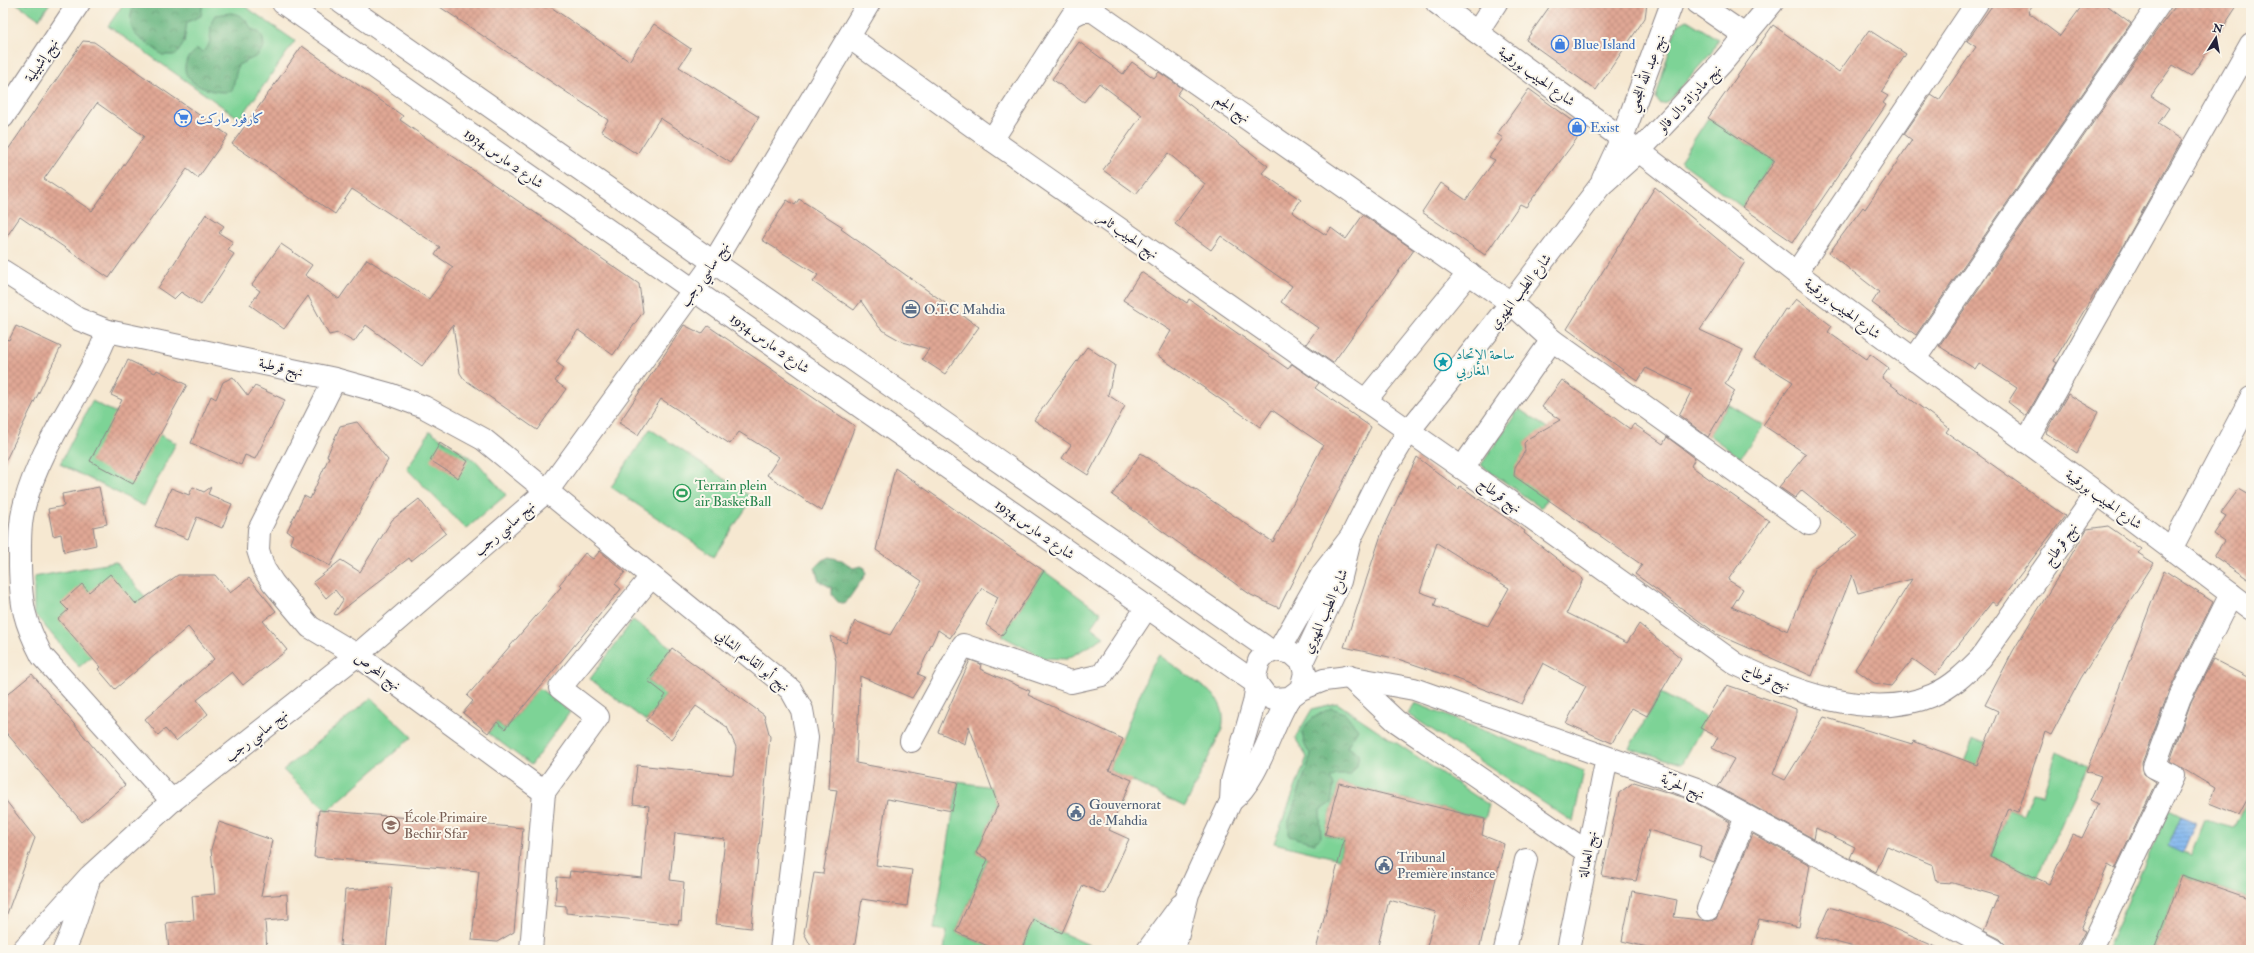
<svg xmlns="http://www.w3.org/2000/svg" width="2254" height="953" font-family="'IM FELL Double Pica',Amiri,serif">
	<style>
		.green { fill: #7dd396; stroke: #507a68 }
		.forest { fill: url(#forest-crowns); stroke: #446c5d }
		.water { fill: url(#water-rules); stroke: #516c95 }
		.building { fill: url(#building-cross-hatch); fill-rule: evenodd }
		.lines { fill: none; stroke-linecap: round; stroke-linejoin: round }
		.minor-casing { stroke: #8c8586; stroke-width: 24 }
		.major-casing { stroke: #8c8586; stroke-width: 24 }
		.minor { stroke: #fff; stroke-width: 22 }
		.major { stroke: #fff; stroke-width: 22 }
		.labels { text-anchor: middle; stroke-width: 4; stroke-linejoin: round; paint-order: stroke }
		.shop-label { font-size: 14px; fill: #366cbe; stroke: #fbf7ec; text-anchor: start }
		.street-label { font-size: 14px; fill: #22223b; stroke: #fbf7ec }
		.service-label { font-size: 14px; fill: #4e5e75; stroke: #fbf7ec; text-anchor: start }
		.culture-label { font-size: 14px; fill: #0d838f; stroke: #fbf7ec; text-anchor: start }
		.leisure-label { font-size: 14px; fill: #27864d; stroke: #fbf7ec; text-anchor: start }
		.education-label { font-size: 14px; fill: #785e54; stroke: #fbf7ec; text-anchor: start }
	</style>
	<defs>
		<pattern id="forest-crowns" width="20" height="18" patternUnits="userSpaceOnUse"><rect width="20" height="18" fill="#66b57f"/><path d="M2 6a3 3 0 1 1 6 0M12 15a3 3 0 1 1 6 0" fill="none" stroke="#549369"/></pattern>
		<pattern id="water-rules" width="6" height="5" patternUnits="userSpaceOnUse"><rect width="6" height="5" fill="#80b6ef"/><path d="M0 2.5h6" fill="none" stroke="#6894c3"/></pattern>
		<pattern id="building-cross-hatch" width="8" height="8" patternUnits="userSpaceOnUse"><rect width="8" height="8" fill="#e0a794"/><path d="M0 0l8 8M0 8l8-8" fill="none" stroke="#c08f80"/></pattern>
	</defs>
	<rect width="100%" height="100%" fill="#fbf7ec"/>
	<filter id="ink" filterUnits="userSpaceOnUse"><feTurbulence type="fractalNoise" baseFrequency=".025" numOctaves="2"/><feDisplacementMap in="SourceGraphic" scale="8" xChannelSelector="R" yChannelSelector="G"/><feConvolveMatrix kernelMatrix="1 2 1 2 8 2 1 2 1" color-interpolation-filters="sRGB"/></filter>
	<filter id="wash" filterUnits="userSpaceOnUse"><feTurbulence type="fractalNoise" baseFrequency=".012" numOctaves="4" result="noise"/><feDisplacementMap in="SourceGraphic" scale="16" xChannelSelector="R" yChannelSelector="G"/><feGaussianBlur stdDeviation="0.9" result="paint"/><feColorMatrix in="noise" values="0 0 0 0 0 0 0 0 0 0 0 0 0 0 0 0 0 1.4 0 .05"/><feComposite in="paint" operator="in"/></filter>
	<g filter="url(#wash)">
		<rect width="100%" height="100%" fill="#f6e8d1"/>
		<g class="green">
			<polygon points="16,3 50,3 39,19"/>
			<polygon points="124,3 240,3 295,41 240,119 108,26"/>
			<polygon points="1687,20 1718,39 1712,52 1667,103 1660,104 1656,98 1674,34 1678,25"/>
			<polygon points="1708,118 1774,161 1742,207 1680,161"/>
			<polygon points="92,401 176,443 144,506 60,464"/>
			<polygon points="1728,404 1763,425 1740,458 1709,435"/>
			<polygon points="1519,409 1580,450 1541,508 1481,465"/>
			<polygon points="650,429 753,498 714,556 611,487"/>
			<polygon points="430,431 477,462 506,495 466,529 407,469"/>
			<polygon points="116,562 152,605 79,667 34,613 34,577"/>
			<polygon points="1044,571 1101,613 1091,627 1104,637 1067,659 1044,658 1002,636"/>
			<polygon points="633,620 672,648 648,681 666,695 646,721 590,679"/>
			<path d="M1159,655L1213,694C1222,705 1225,715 1222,729L1185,807L1109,770L1151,667Z"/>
			<polygon points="533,683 570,712 531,765 488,733 497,722 505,729 533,695"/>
			<polygon points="1661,693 1707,718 1682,764 1629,748"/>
			<polygon points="371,698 412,737 327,811 283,770"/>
			<polygon points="1337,703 1489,805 1485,819 1339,783 1325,834 1344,840 1339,859 1274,843 1307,757 1295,738 1312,709"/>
			<polygon points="1415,703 1584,771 1573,822 1408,714"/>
			<polygon points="1973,739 1986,742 1967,793 2023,814 2032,792 2043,794 2057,751 2088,766 2037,878 1990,856 2005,820 1950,798"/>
			<polygon points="958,782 992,787 998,805 976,853 988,859 956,932 997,950 944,950 947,931 934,929"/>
			<polygon points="2247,800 2251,801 2251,893 2249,898 2182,875 2154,950 2106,950 2169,810 2181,816 2168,846 2191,855 2205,820 2234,828"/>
			<polygon points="1034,920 1100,950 1021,950"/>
		</g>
		<g class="forest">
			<path d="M141,3H203L201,16L187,22L184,43L176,55H162C145,38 125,39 132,9Z"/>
			<path d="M231,13C240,14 248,20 251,29C262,32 263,36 264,47L257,56L238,65L232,91C217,95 183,86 185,66C186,59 192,54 197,49L203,52C216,41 206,29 215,15Z"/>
			<polygon points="829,557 842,560 853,568 861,566 865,568 866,574 845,604 838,602 832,595 832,588 819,581 815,567 822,560"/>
			<path d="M1331,708L1345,713L1358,729L1347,747L1359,754L1357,766L1350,775H1336L1330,779L1334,785L1331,803L1320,810L1321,837L1315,843L1289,836V821L1311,755C1293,729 1307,720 1331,708Z"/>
		</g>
		<polygon class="water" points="2181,816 2196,822 2183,853 2168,846"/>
		<g id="blocks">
			<g class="building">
				<polygon points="434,3 545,3 629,61 654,24 691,49 679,67 759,117 731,163 660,118 637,154 601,131 608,120"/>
				<polygon points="1552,3 1647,3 1645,18 1596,90 1526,40"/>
				<polygon points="1994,3 2034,3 2028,12 2060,36 2084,3 2104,3 2131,23 1916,335 1872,303 1879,292 1829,253 1863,207 1865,209 1912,140 1904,134 1931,95 1939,100 1976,47 1967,41"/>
				<polygon points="2178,3 2239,3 2191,76 2173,65 2151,96 2169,108 2158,124 2182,140 2120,251 2054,361 2057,363 2026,416 2008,402 2017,388 1979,363 1975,369 1939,346 2157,30"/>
				<polygon points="1773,25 1839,72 1869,30 1906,54 1881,92 1888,96 1883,103 1886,105 1793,242 1742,207 1775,161 1708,118"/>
				<path d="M83,41L94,42L228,135L198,178L187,169L109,278L20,217L3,242V157ZM97,103L144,136L92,211L44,179Z"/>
				<polygon points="1079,42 1123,74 1132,62 1154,78 1159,72 1182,88 1177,95 1268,166 1262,173 1301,200 1292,212 1326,235 1331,228 1346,239 1363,215 1414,250 1333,363 1306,344 1318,328 1281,302 1292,286 1221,236 1211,250 1175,224 1205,184 1168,153 1136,194 1103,170 1142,115 1099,83 1084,102 1052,79"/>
				<polygon points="302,46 403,116 400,120 639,284 643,312 613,355 578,330 556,362 564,368 555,381 566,389 537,430 464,379 460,373 453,325 422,366 366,325 354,342 338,333 329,335 308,296 284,329 250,305 260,291 252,285 281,244 312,265 305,275 339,299 367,259 429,299 453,267 435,255 440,247 352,189 335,214 232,144"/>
				<polygon points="1529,89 1584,129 1526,207 1520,204 1485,255 1422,212 1441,183 1466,200 1495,160 1489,157 1503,138 1497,134"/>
				<polygon points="1655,187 1745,262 1700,330 1743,350 1725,384 1735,391 1708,437 1679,415 1692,390 1646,368 1638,381 1567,329"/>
				<polygon points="799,199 843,227 841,229 979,327 945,374 922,359 929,349 903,342 887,333 879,327 861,301 854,310 813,282 818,275 762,240 787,200 795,205"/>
				<polygon points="206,214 224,226 219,233 233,242 228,250 234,254 201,305 181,292 174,299 158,288"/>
				<polygon points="1141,272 1187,303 1189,299 1288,369 1292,364 1319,383 1315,388 1371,427 1279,608 1251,595 1112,495 1141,453 1273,542 1323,445 1272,410 1260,427 1157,355 1171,331 1123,300"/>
				<polygon points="1796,299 1832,326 1828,332 1867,360 1870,354 1889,368 1882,378 1949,428 1946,432 2065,516 1997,605 1992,602 1935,675 1913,659 1891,686 1874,683 1855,669 1912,579 1858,593 1852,575 1812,676 1717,634 1635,574 1642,565 1514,476 1515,467 1525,451 1524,443 1529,438 1560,420 1542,407 1562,380 1630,429 1634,424 1663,444 1667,437 1695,458 1691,466 1769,521 1728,580 1743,589 1732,607 1788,631 1815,567 1858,535 1802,490 1795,498 1779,487 1806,454 1763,425 1793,382 1754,358 1785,309 1787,310"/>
				<polygon points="684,325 702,334 708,326 855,426 822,511 767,475 779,457 739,432 730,444 661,399 638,435 619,423"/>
				<polygon points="16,326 61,347 3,466 3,338 9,340"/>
				<polygon points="1087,347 1115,365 1108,395 1125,406 1088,475 1062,458 1071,445 1034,420"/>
				<polygon points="128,360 155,373 157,370 187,385 133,484 90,461 122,400 111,395"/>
				<polygon points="233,377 248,396 255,386 285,400 255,459 245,455 241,465 191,443 211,396 216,399 223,382"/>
				<polygon points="2068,394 2098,412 2077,453 2046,433"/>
				<polygon points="357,422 388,460 330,566 290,543 293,535 287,531 304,496 310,499 329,457 327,456 340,426"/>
				<polygon points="440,443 468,461 458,478 430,460"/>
				<path d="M1417,457L1459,489L1460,486L1525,531L1524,533L1583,579L1567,613L1627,643L1639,624L1681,658L1647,716L1632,708L1612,743L1566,723L1586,686L1543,663L1522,704L1460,680L1398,659L1344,647L1382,532ZM1437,543L1509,588L1488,626L1434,606L1437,598L1420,592Z"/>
				<polygon points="895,468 1044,571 1002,636 986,625 998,597 982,588 950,638 938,630 918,674 925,677 912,698 860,676 856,763 958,782 952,811 887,799 876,865 912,870 907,906 862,899 854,950 813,950 804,933 814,873 823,874 837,790 829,789 836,661 830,636 846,643 855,621 890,635 922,581 876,550"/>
				<polygon points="99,487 107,524 93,527 96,545 64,552 61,534 53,536 48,509 64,506 62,494"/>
				<polygon points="193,487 204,492 211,487 208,494 232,504 222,528 197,517 188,539 155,526 171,488 189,495"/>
				<polygon points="2239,489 2251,496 2251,581 2214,556 2224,541 2214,534 2226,516 2221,513"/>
				<polygon points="419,499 446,533 411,561 409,558 336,615 334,614 343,600 335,590 326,598 313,582 341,560 360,572 392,520"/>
				<polygon points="2108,526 2141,549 2138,553 2154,563 2081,678 2051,735 2045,732 2018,812 2009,808 1990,856 2049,884 2072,834 2082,838 2098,804 2090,800 2101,776 2086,771 2098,743 2164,570 2213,602 2169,691 2142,763 2144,774 2156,782 2115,869 2108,865 2081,929 2085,931 2075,950 2006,950 2005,944 2000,939 1984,931 1998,896 1953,883 1937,882 1933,865 1887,846 1876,872 1850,858 1855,847 1816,828 1814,839 1718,787 1734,759 1712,748 1718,737 1700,728 1727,685 1796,709 1796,717 1773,774 1785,780 1824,717 1912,744 1913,741 1977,765 1998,711 1985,705 2013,651 2087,529"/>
				<polygon points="600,551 625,572 615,584 621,589 505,729 497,722 488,733 463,713 473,701 467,696 561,587 559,585 585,553 593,559"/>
				<polygon points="110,574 136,604 178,575 215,575 230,593 249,578 276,611 263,621 287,650 243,685 232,672 197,700 208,714 176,741 165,729 158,735 145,719 214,659 188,627 115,689 98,669 100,667 58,619 68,610 61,603 82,584 89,592"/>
				<polygon points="672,648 764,715 770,737 751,928 716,924 725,839 675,833 670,880 684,882 681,921 679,920 678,924 566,913 566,906 555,905 557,877 569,878 570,871 642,878 649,806 633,804 637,765 733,775 736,747 727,727 696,706 671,739 646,721 666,695 648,681"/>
				<polygon points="2213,659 2251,679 2251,792 2239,815 2209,803 2215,788 2170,761 2191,702"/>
				<polygon points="970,660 981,664 980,669 1030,691 1028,695 1123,739 1109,770 1132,780 1109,830 1129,839 1104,894 1083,885 1062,933 1034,920 1021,950 997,950 956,932 988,859 976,853 998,805 969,726 965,744 938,732"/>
				<polygon points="32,674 125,785 82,822 3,729 3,698"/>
				<polygon points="1634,782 1689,799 1730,822 1714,862 1699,856 1701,846 1649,830 1636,881 1602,876 1619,793"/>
				<polygon points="1339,783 1485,819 1482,835 1504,844 1479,950 1426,950 1436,912 1389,900 1377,950 1316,950 1344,840 1325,834"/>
				<polygon points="3,797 35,838 5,919 3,919"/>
				<polygon points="319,810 523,828 514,932 497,942 472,940 479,871 314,857"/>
				<polygon points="219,822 272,840 261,896 287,894 288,919 265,921 267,950 169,950 166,923 194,920 192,896 215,894 211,849"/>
				<polygon points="1753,834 1810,865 1799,927 1759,919 1751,950 1646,950 1647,947 1622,941 1632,891 1677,900 1674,917 1709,921 1716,919"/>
				<polygon points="2182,875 2251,899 2251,950 2154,950"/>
				<polygon points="392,887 386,950 340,946 345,890"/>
				<polygon points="1829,907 1876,921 1943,950 1866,950 1816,937"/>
			</g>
		</g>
	</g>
	<g filter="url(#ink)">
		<use href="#blocks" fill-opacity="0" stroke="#8c8586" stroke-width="1"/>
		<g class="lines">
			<defs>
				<g id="minor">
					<polyline points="283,3 1257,684 1254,703 1232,781 1231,801 1188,894 1174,950"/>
					<polyline points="342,3 1271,651"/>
					<polyline points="1698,3 1746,36"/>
					<polyline points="1477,32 1496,3"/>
					<path d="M849,37L992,140L1462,468L1736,664C1792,691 1871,722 1933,695C1952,687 1966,673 1981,658L2097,493"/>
					<polyline points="3,117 79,3"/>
					<polyline points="992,140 1072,16 1082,11 1093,11 1511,303 1552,340 1809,524"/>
					<polyline points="1603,179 1622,138 1672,3"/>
					<polyline points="3,271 78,319 108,331 335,379 389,394 424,407 483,439 791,690 802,710 807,738 781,950"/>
					<polyline points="1796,273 1977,3"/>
					<path d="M108,331C85,391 42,441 25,503C19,524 20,545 20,566C21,606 24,621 42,656L172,801"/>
					<polyline points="1914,360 2160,3"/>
					<polyline points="335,379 259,530 258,550 264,569 273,583 310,627 357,655 544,792 531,950"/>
					<polyline points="1365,401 1469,273"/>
					<polyline points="2026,442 2251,44"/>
					<polyline points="1462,468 1552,340"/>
					<polyline points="2171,549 2251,398"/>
					<polyline points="1279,650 1323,573 1351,537 1382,475 1408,432 1511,303 1600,186 1639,151 1721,64 1772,3"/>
					<polyline points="1302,662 1340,581 1350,540"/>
					<polyline points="1348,676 1396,721 1587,852"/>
					<polyline points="1301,689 1305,673 1302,662 1292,653 1275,650 1264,655 1259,661 1255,676 1257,684 1266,696 1273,699 1289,698 1301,689 1324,680 1348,677 1414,689 1694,788 1994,950"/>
					<polyline points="911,741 963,645 1071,682 1102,675 1147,607"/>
					<polyline points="544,792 598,717 560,688 651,577"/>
					<path d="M1231,801C1259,779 1270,729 1289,698"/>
					<polyline points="1708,909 1746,817"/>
					<polyline points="23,950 90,876 172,801 357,655 548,490 714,262 869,3"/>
					<polyline points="64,950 71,934 88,883"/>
					<polyline points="1148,950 1181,905"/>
					<polyline points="1505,950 1526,860"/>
					<polyline points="1568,950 1607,758"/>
					<polyline points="2090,950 2173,776 2154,767 2180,697 2231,594"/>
				</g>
				<polyline id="major" points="1437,3 1639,151 1796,273 2097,493 2251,609"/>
			</defs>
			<use href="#minor" class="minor-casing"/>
			<use href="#major" class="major-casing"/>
			<use href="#minor" class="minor"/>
			<use href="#major" class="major"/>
		</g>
	</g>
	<defs>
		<symbol id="shop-ring" viewBox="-11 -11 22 22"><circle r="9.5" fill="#fbf7ec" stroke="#3f7fe0" stroke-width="1.5"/><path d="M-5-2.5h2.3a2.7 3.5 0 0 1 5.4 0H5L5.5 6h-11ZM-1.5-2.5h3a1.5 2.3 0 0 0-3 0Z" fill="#3f7fe0"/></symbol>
		<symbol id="supermarket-ring" viewBox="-11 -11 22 22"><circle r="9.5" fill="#fbf7ec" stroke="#3f7fe0" stroke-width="1.5"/><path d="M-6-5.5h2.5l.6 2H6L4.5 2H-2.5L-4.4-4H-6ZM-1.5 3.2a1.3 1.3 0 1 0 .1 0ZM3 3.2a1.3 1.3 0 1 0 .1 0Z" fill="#3f7fe0"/></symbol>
		<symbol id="office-ring" viewBox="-11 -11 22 22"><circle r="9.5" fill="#fbf7ec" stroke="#5c6f8a" stroke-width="1.5"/><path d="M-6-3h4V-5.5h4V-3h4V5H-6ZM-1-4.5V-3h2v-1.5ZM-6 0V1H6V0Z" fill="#5c6f8a"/></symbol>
		<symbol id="sight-ring" viewBox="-11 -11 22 22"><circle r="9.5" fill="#fbf7ec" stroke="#0f9aa8" stroke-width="1.5"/><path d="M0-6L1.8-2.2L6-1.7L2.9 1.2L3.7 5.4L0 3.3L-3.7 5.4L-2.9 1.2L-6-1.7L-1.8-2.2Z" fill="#0f9aa8"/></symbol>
		<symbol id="stadium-ring" viewBox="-11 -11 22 22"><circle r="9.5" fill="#fbf7ec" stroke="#2e9e5b" stroke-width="1.5"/><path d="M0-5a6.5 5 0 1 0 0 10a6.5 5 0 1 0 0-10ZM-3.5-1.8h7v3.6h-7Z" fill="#2e9e5b"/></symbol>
		<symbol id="civic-ring" viewBox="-11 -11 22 22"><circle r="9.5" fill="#fbf7ec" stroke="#5c6f8a" stroke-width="1.5"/><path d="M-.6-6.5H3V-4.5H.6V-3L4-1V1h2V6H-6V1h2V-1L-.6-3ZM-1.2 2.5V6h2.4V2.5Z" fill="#5c6f8a"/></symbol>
		<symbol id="school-ring" viewBox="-11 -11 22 22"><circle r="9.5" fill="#fbf7ec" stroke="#8d6e63" stroke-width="1.5"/><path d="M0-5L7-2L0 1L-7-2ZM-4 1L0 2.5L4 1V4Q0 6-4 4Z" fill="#8d6e63"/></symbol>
	</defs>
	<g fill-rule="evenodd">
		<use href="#shop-ring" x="1550" y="34" width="20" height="20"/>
		<use href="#supermarket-ring" x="173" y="108" width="20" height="20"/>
		<use href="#shop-ring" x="1567" y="117" width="20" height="20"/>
		<use href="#office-ring" x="901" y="299" width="20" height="20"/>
		<use href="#sight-ring" x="1433" y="352" width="20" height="20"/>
		<use href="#stadium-ring" x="672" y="483" width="20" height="20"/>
		<use href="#civic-ring" x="1066" y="802" width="20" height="20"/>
		<use href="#school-ring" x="381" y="815" width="20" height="20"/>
		<use href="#civic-ring" x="1374" y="855" width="20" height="20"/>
	</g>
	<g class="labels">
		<g class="shop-label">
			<text x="1573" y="49">Blue Island</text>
			<text x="196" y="123">كارفور ماركت</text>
			<text x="1590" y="132">Exist</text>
		</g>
		<g class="street-label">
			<text transform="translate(41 60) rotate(-56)" y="5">نهج إشبيلية</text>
			<text transform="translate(1646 73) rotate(-69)" y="5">نهج عبد الله اللجمي</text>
			<text transform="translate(1537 76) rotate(36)" y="5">شارع الحبيب بورقيبة</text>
			<text transform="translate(1689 98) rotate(-47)" y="5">نهج مادزاة دال فالو</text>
			<text transform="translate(1233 108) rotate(35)" y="5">نهج الجم</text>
			<text transform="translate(504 158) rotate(35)" y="5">شارع 2 مارس 1934</text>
			<text transform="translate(1128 235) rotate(35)" y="5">نهج الحبيب ثامر</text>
			<text transform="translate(704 274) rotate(-55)" y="5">نهج ساسي رجب</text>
			<text transform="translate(1520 291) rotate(-52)" y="5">شارع الطيب المهيري</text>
			<text transform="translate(1843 308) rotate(37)" y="5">شارع الحبيب بورقيبة</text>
			<text transform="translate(770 343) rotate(35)" y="5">شارع 2 مارس 1934</text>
			<text transform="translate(281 367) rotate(13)" y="5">نهج قرطبة</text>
			<text transform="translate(1500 495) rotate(36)" y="5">نهج قرطاج</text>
			<text transform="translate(2104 499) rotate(36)" y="5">شارع الحبيب بورقيبة</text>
			<text transform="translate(504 528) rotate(-41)" y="5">نهج ساسي رجب</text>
			<text transform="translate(1035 529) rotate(35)" y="5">شارع 2 مارس 1934</text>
			<text transform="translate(2060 544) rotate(-55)" y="5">نهج قرطاج</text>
			<text transform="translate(1325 611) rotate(-66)" y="5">شارع الطيب المهيري</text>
			<text transform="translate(753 660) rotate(39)" y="5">نهج أبو القاسم الشابي</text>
			<text transform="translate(378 671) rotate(36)" y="5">نهج المحرص</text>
			<text transform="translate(1767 677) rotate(22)" y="5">نهج قرطاج</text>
			<text transform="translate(256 735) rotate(-38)" y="5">نهج ساسي رجب</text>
			<text transform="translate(1683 786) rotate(22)" y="5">نهج الحرّيّة</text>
			<text transform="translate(1587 854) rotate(-78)" y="5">نهج العدالة</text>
		</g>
		<g class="service-label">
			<text x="924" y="314">O.T.C Mahdia</text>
			<text x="1089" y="809">Gouvernorat<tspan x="1089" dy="16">de Mahdia</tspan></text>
			<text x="1397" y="862">Tribunal<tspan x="1397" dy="16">Première instance</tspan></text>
		</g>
		<g class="culture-label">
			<text x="1456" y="359">ساحة الإتحاد<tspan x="1456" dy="16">المغاربي</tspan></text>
		</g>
		<g class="leisure-label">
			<text x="695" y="490">Terrain plein<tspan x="695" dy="16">air BasketBall</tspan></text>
		</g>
		<g class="education-label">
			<text x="404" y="822">École Primaire<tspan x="404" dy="16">Bechir Sfar</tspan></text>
		</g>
	</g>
	<rect width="2254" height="953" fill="none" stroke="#fbf7ec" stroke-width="16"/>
	<g transform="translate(2216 38) rotate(11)" stroke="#fbf7ec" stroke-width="3" paint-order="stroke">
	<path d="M0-3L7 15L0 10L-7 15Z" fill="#22223b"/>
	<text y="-6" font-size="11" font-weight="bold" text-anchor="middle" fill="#22223b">N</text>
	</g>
</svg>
